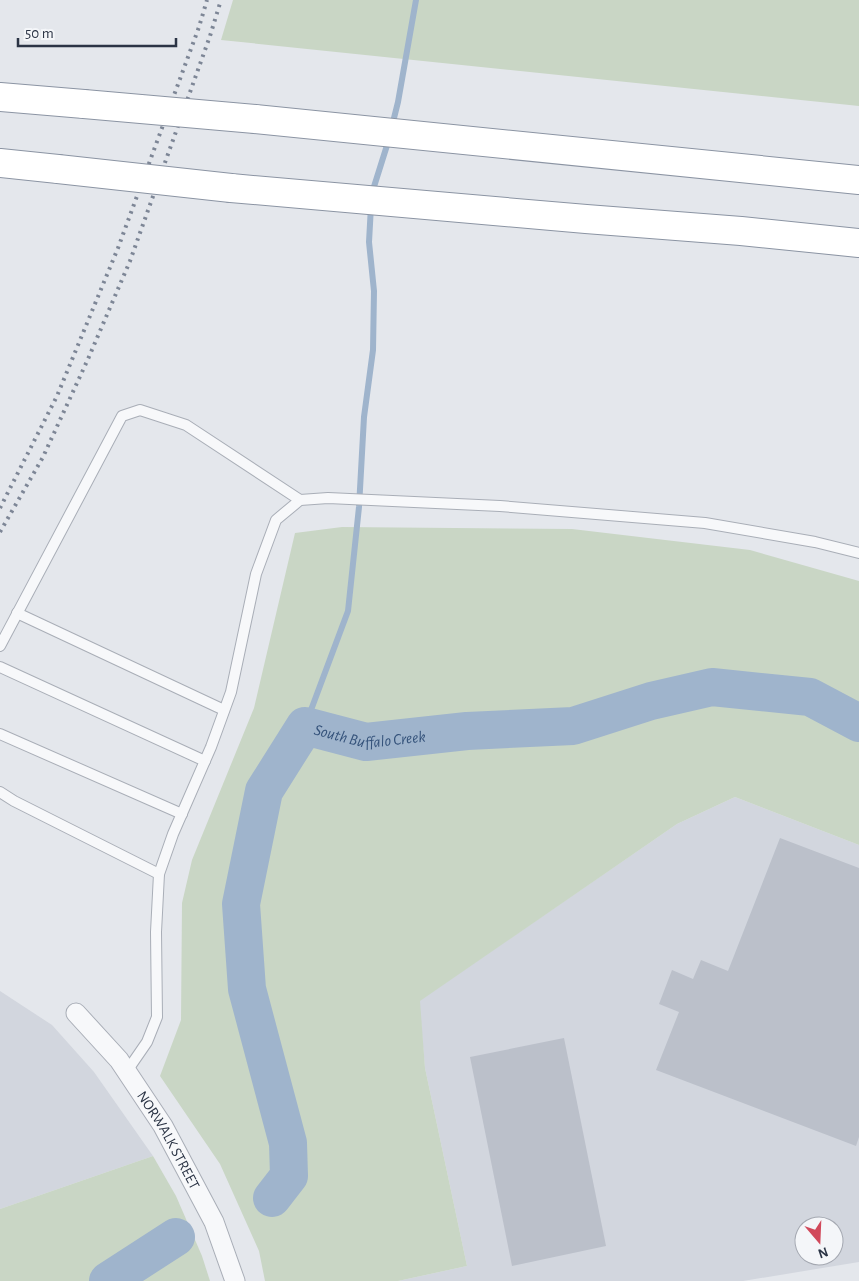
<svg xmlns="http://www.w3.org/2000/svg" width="859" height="1281" font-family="'Alegreya Sans',sans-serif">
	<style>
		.built { fill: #d2d6de; fill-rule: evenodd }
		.green { fill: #c9d6c5 }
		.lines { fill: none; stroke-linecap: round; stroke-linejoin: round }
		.stream { stroke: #9fb4cc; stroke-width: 6 }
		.river { stroke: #9fb4cc; stroke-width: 38 }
		.building { fill: #bbc0ca }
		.service-casing { stroke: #a9aeb7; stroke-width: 12 }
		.minor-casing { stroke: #a9aeb7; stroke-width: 21 }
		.motorway-casing { stroke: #8b94a3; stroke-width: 30 }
		.service { stroke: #f7f8fa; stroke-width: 10 }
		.minor { stroke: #f7f8fa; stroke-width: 19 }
		.motorway { stroke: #fff; stroke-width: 28 }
		.rail { stroke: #7d8696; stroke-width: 4; stroke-dasharray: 2.5 5; stroke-linecap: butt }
		.motorway-bridge-casing { stroke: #8b94a3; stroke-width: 30; stroke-linecap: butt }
		.motorway-bridge { stroke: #fff; stroke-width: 28 }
		.labels { text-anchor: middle; stroke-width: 4.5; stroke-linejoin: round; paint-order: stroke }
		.street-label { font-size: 15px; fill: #2b3445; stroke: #f4f6f9 }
		.water-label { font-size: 16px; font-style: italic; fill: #34527a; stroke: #f4f6f9 }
	</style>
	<rect width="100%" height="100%" fill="#e4e7ec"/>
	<g class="built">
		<path d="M735,797L859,845V1262L743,1281H398L467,1266L425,1068L419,1001L677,824ZM804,1226H834V1256H804Z"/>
		<polygon points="0,991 52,1025 94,1072 153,1156 0,1209"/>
	</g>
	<g class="green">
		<polygon points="233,0 859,0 859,106 221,40"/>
		<polygon points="342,527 572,529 750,550 859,581 859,845 735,797 677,824 420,1001 425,1068 467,1266 398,1281 265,1281 259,1251 220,1164 160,1076 181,1020 182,903 192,860 254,708 295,533"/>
		<polygon points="153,1156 176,1196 202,1256 210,1281 0,1281 0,1209"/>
	</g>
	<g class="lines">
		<g class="stream">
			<polyline points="392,126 398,102 416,0"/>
			<polyline points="372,193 389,139"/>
			<polyline points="305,726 348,611 359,507 364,417 373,350 374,291 369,242 371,206"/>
		</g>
		<g class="river">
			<path id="s1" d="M272,1198L289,1176L288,1143L247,989L241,904L264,791L305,726L366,742L467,731L573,726L651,701L712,687L810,697L859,723"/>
			<polyline points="108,1281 176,1237"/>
		</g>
	</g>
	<g class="building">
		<polygon points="780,838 859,868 859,1137 856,1146 656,1070 679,1012 659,1004 672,970 693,979 701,960 728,971"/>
		<polygon points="564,1038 606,1246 512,1266 470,1057"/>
	</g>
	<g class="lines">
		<defs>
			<g id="service">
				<polyline points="17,613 224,710"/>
				<polyline points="0,646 122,416 140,410 186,425 300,500"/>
				<polyline points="0,667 205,761"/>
				<polyline points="0,734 182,814"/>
				<polyline points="0,792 14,801 159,874"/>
				<polyline points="127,1071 147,1042 157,1017 156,932 159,874 173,834 211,747 231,692 256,574 276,520 300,500 328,498 500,506 705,523 815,542 859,553"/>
			</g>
			<g id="minor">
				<path id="s2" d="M76,1013L119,1060L163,1126L214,1222L235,1281"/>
			</g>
			<g id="motorway">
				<polyline points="0,97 84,104"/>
				<polyline points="255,119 859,180"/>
				<polyline points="0,163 58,169"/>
				<polyline points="231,188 586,219 741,231 859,243"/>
			</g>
		</defs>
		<use href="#service" class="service-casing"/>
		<use href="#minor" class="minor-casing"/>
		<use href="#motorway" class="motorway-casing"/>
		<use href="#service" class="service"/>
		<use href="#minor" class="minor"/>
		<use href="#motorway" class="motorway"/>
		<g class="rail">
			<polyline points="0,508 57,396 118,248 199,27 207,0"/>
			<polyline points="0,532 43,457 88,359 130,261 210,36 221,0"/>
		</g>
		<defs>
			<g id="motorway-bridge">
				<polyline points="84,104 255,119"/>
				<polyline points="58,169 231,188"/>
			</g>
		</defs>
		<use href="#motorway-bridge" class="motorway-bridge-casing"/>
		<use href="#motorway-bridge" class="motorway-bridge"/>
	</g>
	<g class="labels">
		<g class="street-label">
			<text dy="5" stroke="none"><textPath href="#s2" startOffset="158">NORWALK STREET</textPath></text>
		</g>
		<g class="water-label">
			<text dy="6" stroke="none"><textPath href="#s1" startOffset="564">South Buffalo Creek</textPath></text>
		</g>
	</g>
	<g transform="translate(819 1241) rotate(161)"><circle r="24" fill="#f4f6f9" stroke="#a4a8b1"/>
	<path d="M0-4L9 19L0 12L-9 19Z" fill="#d1495b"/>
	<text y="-8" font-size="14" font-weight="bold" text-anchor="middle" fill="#2b3445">N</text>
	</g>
	<path d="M18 38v8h158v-8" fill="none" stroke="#2b3445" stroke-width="2.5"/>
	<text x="25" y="38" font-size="15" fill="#2b3445" stroke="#f4f6f9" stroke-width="4" paint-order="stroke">50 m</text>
</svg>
